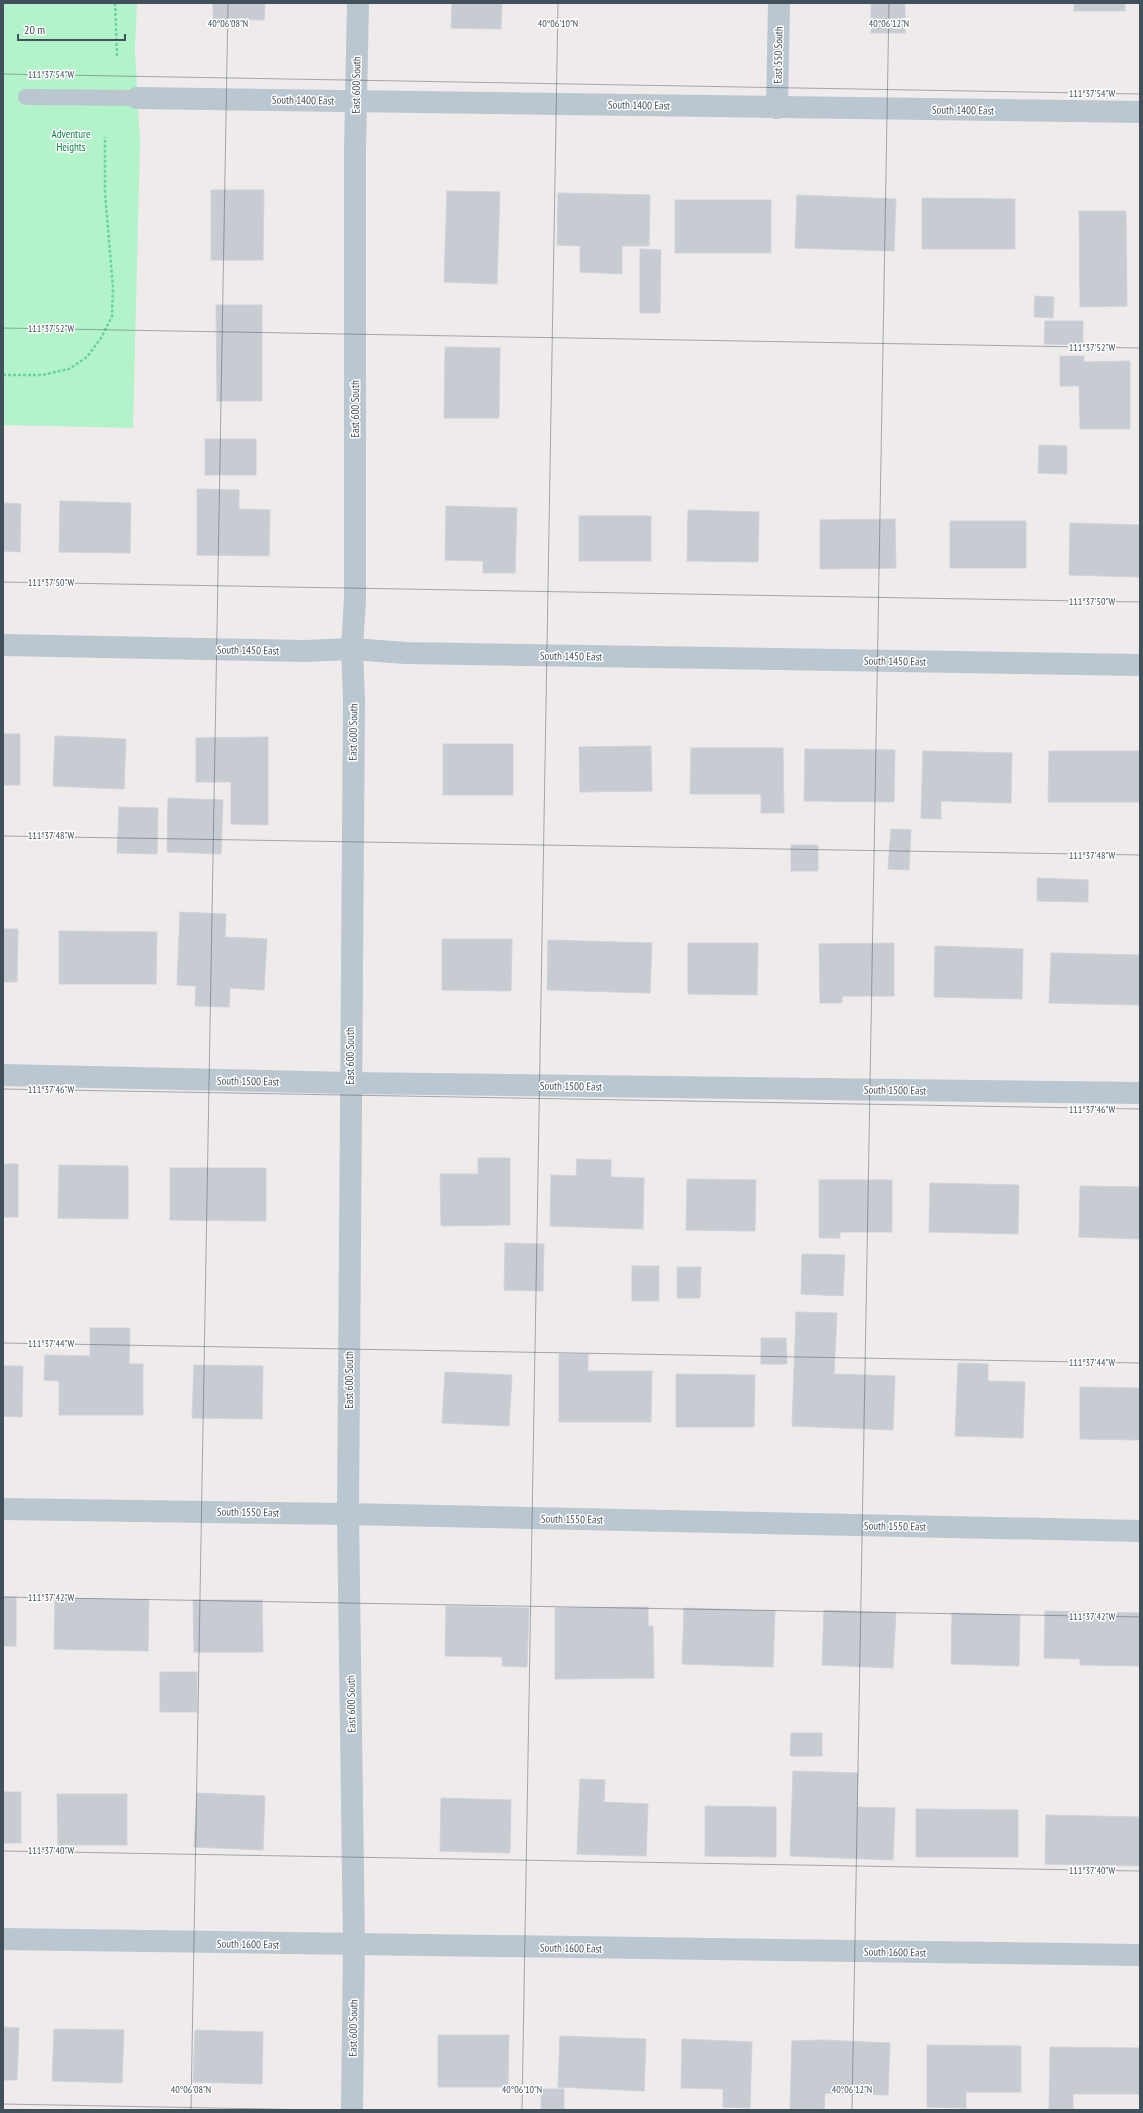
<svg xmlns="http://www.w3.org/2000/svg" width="1143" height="2113" font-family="'PT Sans Narrow',sans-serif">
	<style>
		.green { fill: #b3f3ca }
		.building { fill: #c7cbd2; stroke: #cfd2d9 }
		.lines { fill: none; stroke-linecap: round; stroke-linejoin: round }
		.path { stroke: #67d59c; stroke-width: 2.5; stroke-dasharray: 3 2; stroke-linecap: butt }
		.service { stroke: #bac7d0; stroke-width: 16 }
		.minor { stroke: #bac7d0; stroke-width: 22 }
		.ticks { fill: none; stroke: #42505b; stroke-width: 1; stroke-opacity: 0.45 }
		.labels { text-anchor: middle; stroke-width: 3; stroke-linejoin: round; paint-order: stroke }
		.street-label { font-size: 11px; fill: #42505b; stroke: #fff }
		.park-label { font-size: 11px; fill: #0c8444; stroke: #fff }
		.ticks-label { font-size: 10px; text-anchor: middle; fill: #42505b; stroke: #fff; stroke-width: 3; stroke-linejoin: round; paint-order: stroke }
	</style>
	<rect width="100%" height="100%" fill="#efebeb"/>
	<polygon class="green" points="3,3 137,3 135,49 140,144 133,428 3,425"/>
	<g class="building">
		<polygon points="213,3 265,3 264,20 213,19"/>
		<polygon points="452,3 502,3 501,29 451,28"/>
		<polygon points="871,3 905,4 905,33 871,33"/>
		<rect x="1074" y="3" width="51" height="8"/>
		<polygon points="211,190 264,190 263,260 211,260"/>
		<polygon points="447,191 500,192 497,284 444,282"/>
		<polygon points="558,193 650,195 649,246 622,246 622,274 580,272 580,246 557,245"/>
		<polygon points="797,195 896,199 894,251 795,248"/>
		<polygon points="922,198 1015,199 1015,249 922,249"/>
		<rect x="675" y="200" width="96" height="53"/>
		<polygon points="1079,211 1126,211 1127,306 1080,307"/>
		<polygon points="640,249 661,250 660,313 640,313"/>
		<polygon points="1035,296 1054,297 1053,318 1034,317"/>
		<polygon points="216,305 262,305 262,401 217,401"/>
		<polygon points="1045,321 1083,321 1083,345 1044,344"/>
		<polygon points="445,347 500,348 499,418 444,418"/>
		<polygon points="1060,356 1084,356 1084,362 1130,361 1130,429 1080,429 1079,386 1060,386"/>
		<rect x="205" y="439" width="51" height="36"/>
		<polygon points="1039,445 1067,446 1067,474 1038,473"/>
		<polygon points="197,489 239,490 239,509 270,510 269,556 197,555"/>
		<polygon points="60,501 131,503 130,553 59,552"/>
		<polygon points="3,503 21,504 20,552 3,551"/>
		<polygon points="446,506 517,508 515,573 483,573 483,561 445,560"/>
		<polygon points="688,510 759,512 758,562 687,561"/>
		<rect x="579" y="516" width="72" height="45"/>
		<polygon points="895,519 896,568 820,569 820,520"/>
		<rect x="950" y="521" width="76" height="47"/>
		<polygon points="1070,523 1140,525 1140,577 1069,575"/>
		<rect x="3" y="734" width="17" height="51"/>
		<polygon points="55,736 126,739 124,789 53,786"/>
		<polygon points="268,737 268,825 231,824 231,782 196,782 196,738"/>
		<rect x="443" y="744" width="70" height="51"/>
		<polygon points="651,746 652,791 580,792 579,747"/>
		<polygon points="691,748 783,748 784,813 761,813 761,794 690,794"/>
		<polygon points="805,749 895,750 894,802 804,801"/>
		<polygon points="923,751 1012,753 1011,803 941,801 941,819 921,818"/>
		<polygon points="1049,751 1140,751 1140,802 1048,802"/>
		<polygon points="168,798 223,800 221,854 167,852"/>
		<polygon points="119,807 158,808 157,854 117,853"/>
		<polygon points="891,829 911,830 909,870 888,869"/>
		<rect x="791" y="845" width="27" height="26"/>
		<polygon points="1037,878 1088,880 1088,902 1037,901"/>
		<polygon points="180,912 226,914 225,937 267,939 264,990 230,988 229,1007 195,1006 196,986 177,985"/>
		<polygon points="3,929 18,929 17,982 3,982"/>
		<polygon points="59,931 157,932 156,984 59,984"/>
		<polygon points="442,939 512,939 511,991 442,990"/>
		<polygon points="548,940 652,943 650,993 547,990"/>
		<polygon points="688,943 758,943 757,995 688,994"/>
		<polygon points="894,943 894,996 842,996 842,1003 820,1003 819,944"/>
		<polygon points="935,946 1023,949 1022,999 934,997"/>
		<polygon points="1051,953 1140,955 1140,1005 1049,1003"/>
		<polygon points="478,1158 510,1158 510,1225 441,1226 440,1174 478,1174"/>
		<polygon points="577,1159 611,1160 611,1177 644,1178 643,1229 550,1226 551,1175 576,1176"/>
		<rect x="3" y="1164" width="15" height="53"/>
		<polygon points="59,1165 128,1166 128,1219 58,1218"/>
		<polygon points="170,1168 266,1168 266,1221 170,1220"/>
		<polygon points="687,1179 756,1180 755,1231 686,1230"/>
		<polygon points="819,1180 892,1180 892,1232 840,1232 840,1238 819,1238"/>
		<polygon points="930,1183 1019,1185 1018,1234 929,1232"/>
		<polygon points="1080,1186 1140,1187 1140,1239 1079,1237"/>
		<polygon points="505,1243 544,1244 543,1291 504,1290"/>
		<polygon points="802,1254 845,1255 843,1296 801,1294"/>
		<rect x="632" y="1266" width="27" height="35"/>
		<polygon points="677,1267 701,1267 700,1298 677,1298"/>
		<polygon points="796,1312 837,1313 834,1374 895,1376 893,1430 792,1426"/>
		<polygon points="90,1328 130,1328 129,1364 143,1364 143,1415 59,1415 59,1381 44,1380 45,1355 90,1356"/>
		<polygon points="761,1338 786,1338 787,1364 761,1364"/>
		<polygon points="559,1354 588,1354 588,1371 652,1371 651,1422 559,1422"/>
		<polygon points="958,1363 988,1364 988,1381 1025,1382 1023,1438 955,1436"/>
		<polygon points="194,1365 263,1366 262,1419 192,1418"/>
		<polygon points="3,1366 23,1366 22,1417 3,1416"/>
		<polygon points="445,1372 512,1375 509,1426 442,1423"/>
		<polygon points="676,1374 755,1375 754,1427 676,1427"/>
		<polygon points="1080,1387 1140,1388 1140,1440 1080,1439"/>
		<rect x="3" y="1597" width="13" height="49"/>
		<polygon points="55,1598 149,1600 148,1651 54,1649"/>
		<polygon points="193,1600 262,1600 263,1652 194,1652"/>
		<polygon points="446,1606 529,1608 527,1667 502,1666 502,1657 445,1656"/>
		<polygon points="648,1607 648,1626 653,1626 654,1678 555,1679 555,1608"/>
		<polygon points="684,1608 775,1611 773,1667 682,1664"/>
		<polygon points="824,1610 896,1613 893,1668 822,1665"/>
		<polygon points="1045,1611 1140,1613 1140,1666 1080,1665 1080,1659 1044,1658"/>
		<polygon points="952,1613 1020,1615 1019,1666 951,1664"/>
		<rect x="160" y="1672" width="37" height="40"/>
		<polygon points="791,1733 822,1733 822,1756 790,1756"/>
		<polygon points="793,1771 858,1773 857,1807 895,1808 893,1860 790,1856"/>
		<polygon points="580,1779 605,1780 604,1802 648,1804 646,1856 577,1854"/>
		<rect x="3" y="1792" width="18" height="51"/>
		<polygon points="197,1793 265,1796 263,1850 194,1847"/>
		<polygon points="57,1794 127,1794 127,1845 58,1845"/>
		<polygon points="441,1798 511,1800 510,1853 440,1851"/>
		<polygon points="705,1806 776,1807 776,1857 705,1856"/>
		<polygon points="916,1809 1018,1810 1018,1857 916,1857"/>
		<polygon points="1046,1815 1140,1817 1140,1866 1045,1864"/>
		<polygon points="3,2027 19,2028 17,2080 3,2080"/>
		<polygon points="54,2029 124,2030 122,2083 52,2081"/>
		<polygon points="195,2030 263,2032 262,2084 193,2082"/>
		<polygon points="438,2035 509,2035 508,2087 438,2087"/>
		<polygon points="560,2036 646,2039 644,2091 558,2087"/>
		<polygon points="682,2039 752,2042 750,2108 723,2107 723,2089 681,2088"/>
		<polygon points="822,2040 890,2043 888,2095 825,2093 824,2110 790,2110 792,2041"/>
		<polygon points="927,2045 1021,2046 1021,2092 966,2092 966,2108 927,2107"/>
		<polygon points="1050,2047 1140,2048 1140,2094 1073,2094 1073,2110 1049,2110"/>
		<rect x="541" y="2089" width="23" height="21"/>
	</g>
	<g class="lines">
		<g class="path">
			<polyline points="115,3 117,56"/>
			<polyline points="3,375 42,375 69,369 87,357 101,338 112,316 113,288 105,193 105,137"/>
		</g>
		<polyline class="service" points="26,97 137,98"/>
		<g class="minor">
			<polyline points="137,98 1140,112"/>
			<polyline points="777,108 779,3"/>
			<polyline points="3,645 305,651 352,649 406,653 1140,665"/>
			<polyline points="3,1075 350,1083 1140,1093"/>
			<polyline points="3,1509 348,1514 1140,1531"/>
			<polyline points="3,1939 1140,1955"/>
			<polyline points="352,2110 354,1945 348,1514 354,700 352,649 355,599 355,150 358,3"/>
		</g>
	</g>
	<path class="ticks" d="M3,74L1140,94M3,328L1140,348M3,582L1140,602M3,836L1140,855M3,1089L1140,1109M3,1343L1140,1363M3,1597L1140,1617M3,1851L1140,1871M3,2104L320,2110M191,2110L228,3M522,2110L558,3M852,2110L889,3"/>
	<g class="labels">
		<g class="street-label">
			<text transform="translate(778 55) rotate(-89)" y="4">East 550 South</text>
			<text transform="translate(356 85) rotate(-89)" y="4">East 600 South</text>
			<text transform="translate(303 100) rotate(1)" y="4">South 1400 East</text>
			<text transform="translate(639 105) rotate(1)" y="4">South 1400 East</text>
			<text transform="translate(963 110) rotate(1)" y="4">South 1400 East</text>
			<text transform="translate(355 409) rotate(-90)" y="4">East 600 South</text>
			<text transform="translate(248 650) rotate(1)" y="4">South 1450 East</text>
			<text transform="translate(571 656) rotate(1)" y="4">South 1450 East</text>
			<text transform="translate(895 661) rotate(1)" y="4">South 1450 East</text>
			<text transform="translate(353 732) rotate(-89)" y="4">East 600 South</text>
			<text transform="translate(350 1056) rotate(-90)" y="4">East 600 South</text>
			<text transform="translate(248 1081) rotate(1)" y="4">South 1500 East</text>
			<text transform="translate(571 1086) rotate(1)" y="4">South 1500 East</text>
			<text transform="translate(895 1090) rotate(1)" y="4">South 1500 East</text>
			<text transform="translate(349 1380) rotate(-90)" y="4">East 600 South</text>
			<text transform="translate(248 1512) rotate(1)" y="4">South 1550 East</text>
			<text transform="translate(572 1519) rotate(1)" y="4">South 1550 East</text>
			<text transform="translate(895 1526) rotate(1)" y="4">South 1550 East</text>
			<text transform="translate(351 1704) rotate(-91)" y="4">East 600 South</text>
			<text transform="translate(248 1944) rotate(1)" y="4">South 1600 East</text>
			<text transform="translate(571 1948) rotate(1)" y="4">South 1600 East</text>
			<text transform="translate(895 1952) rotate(1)" y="4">South 1600 East</text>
			<text transform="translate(353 2028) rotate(-89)" y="4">East 600 South</text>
		</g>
		<g class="park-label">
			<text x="71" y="138">Adventure<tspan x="71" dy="13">Heights</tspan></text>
		</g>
	</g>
	<g class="ticks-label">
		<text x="228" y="27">40°06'08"N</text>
		<text x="558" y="27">40°06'10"N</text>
		<text x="889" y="27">40°06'12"N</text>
		<text x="51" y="78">111°37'54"W</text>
		<text x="1092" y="97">111°37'54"W</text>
		<text x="51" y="332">111°37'52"W</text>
		<text x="1092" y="351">111°37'52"W</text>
		<text x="51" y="586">111°37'50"W</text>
		<text x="1092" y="605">111°37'50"W</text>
		<text x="51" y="839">111°37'48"W</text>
		<text x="1092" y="859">111°37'48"W</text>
		<text x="51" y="1093">111°37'46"W</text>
		<text x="1092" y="1113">111°37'46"W</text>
		<text x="51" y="1347">111°37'44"W</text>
		<text x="1092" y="1366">111°37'44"W</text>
		<text x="51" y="1601">111°37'42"W</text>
		<text x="1092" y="1620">111°37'42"W</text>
		<text x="51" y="1854">111°37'40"W</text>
		<text x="1092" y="1874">111°37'40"W</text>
		<text x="191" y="2093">40°06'08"N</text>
		<text x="522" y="2093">40°06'10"N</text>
		<text x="852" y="2093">40°06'12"N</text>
	</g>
	<rect width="1143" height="2113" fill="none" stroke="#42505b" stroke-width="8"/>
	<path d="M18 34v6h107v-6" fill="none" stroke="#42505b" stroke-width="2"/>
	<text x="24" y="34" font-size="12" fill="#42505b" stroke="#ffffff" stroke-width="3" paint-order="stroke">20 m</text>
</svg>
